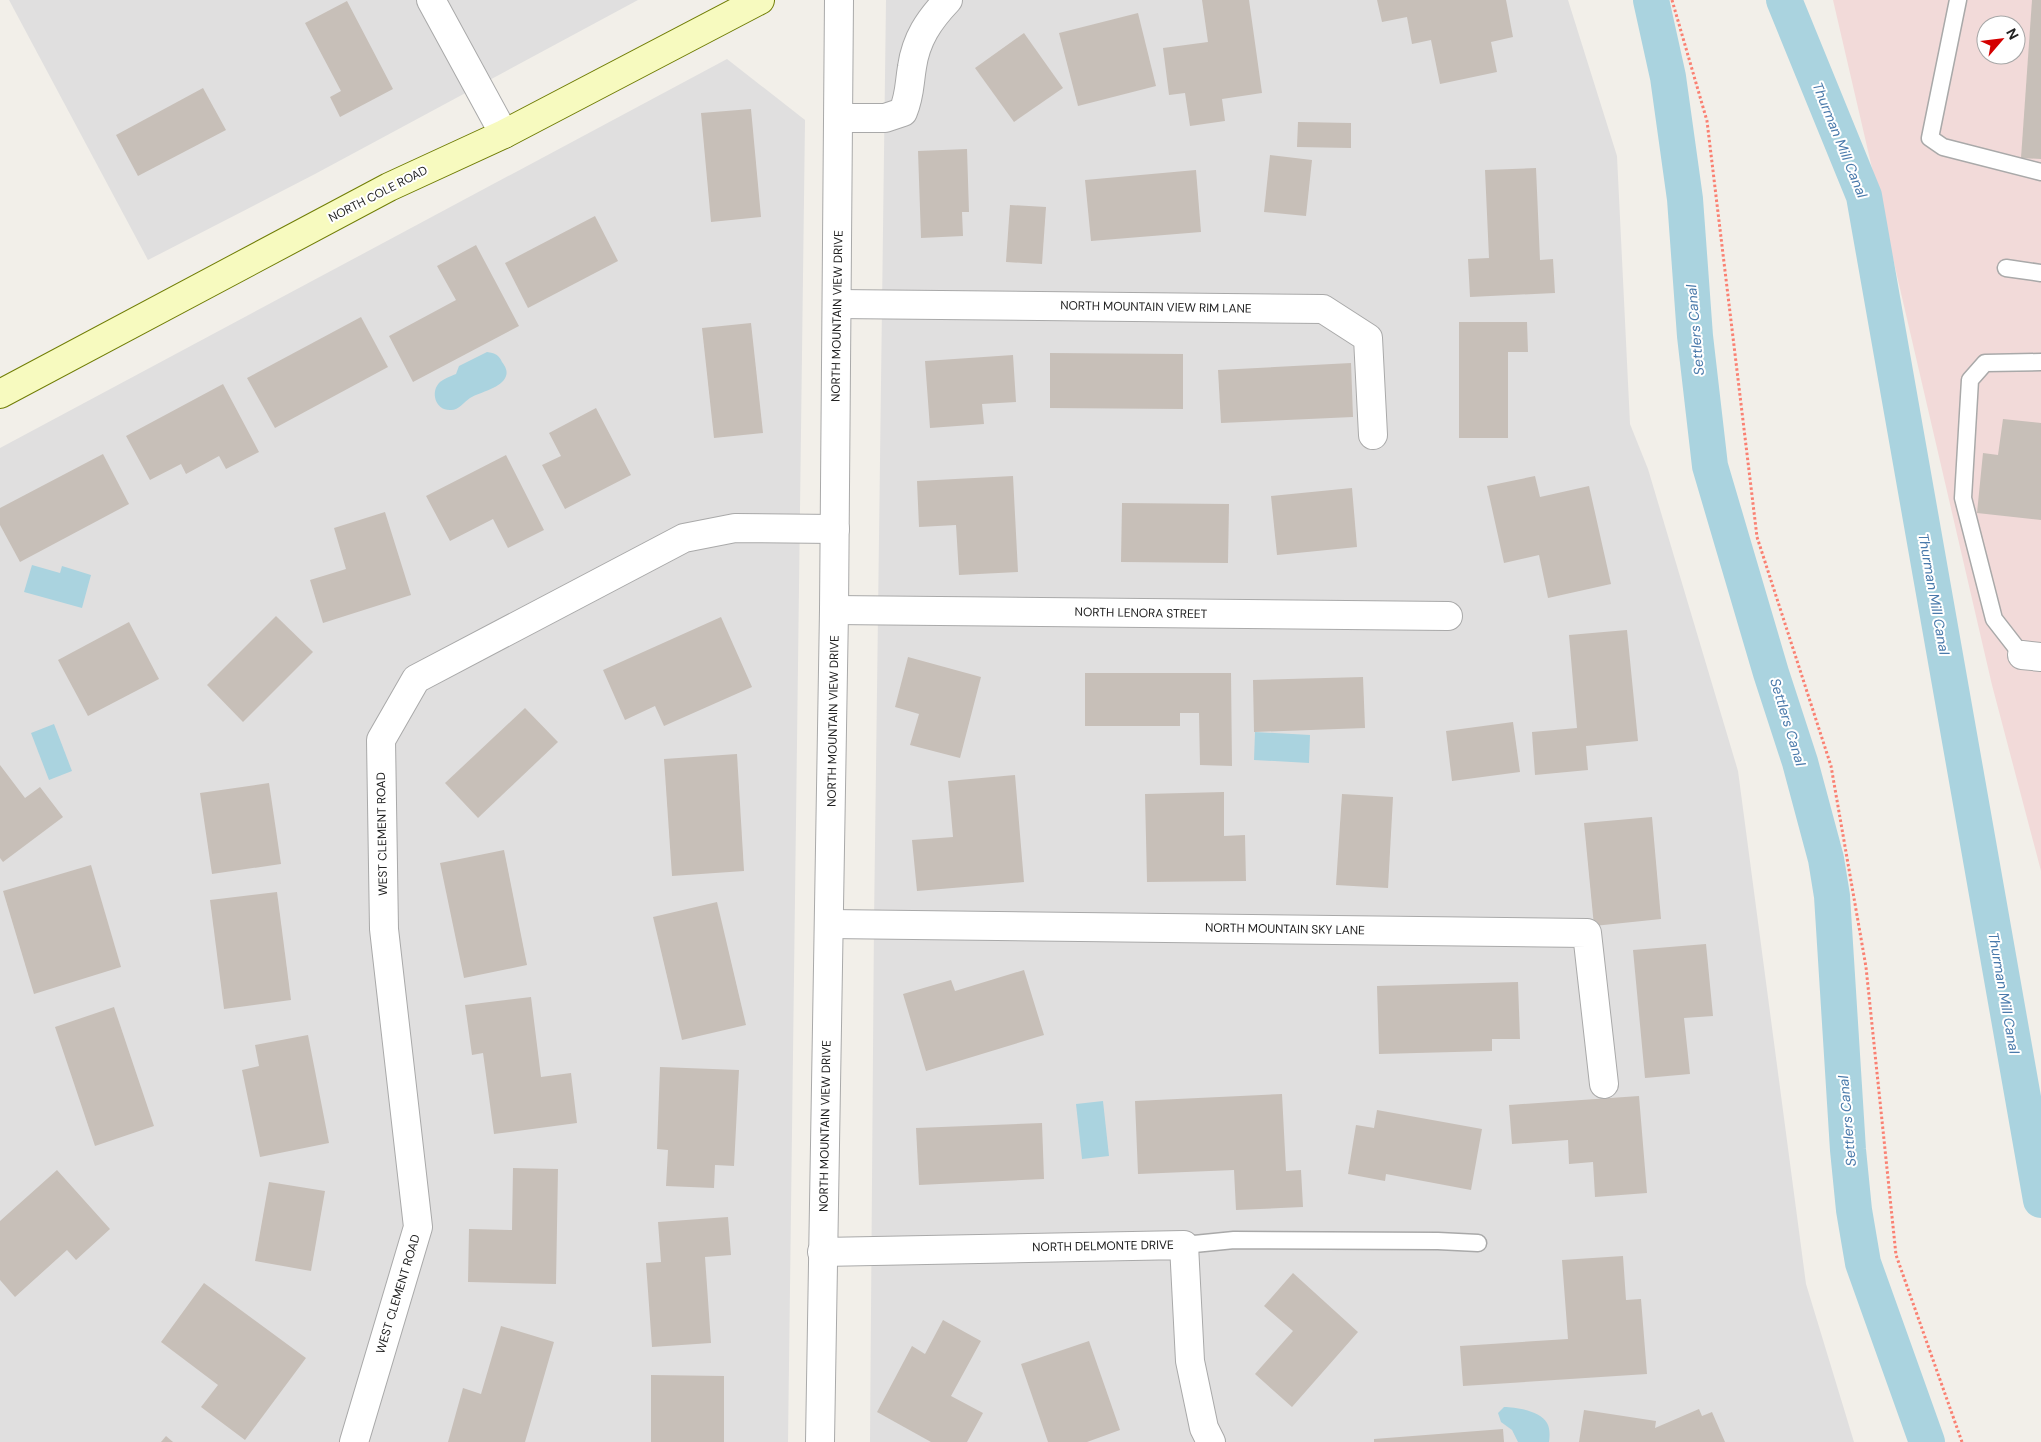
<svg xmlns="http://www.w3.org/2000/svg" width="2041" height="1442" font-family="'DM Sans',sans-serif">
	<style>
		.residential { fill: #e0dfdf }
		.commercial { fill: #f2dad9; fill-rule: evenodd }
		.water { fill: #aad3df }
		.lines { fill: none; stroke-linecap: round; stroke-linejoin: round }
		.canal { stroke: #aad3df; stroke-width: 36 }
		.building { fill: #c7bfb8 }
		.service-casing { stroke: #a9a9a9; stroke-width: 19 }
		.minor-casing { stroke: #a9a9a9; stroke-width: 30 }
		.tertiary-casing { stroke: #a9a9a9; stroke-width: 30 }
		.secondary-casing { stroke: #707d05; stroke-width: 30 }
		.path { stroke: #fa8072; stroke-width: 3; stroke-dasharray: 2.5 2.5; stroke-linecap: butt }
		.service { stroke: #fff; stroke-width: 16 }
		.minor { stroke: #fff; stroke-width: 28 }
		.tertiary { stroke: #fff; stroke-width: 28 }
		.secondary { stroke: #f7fabf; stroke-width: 28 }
		.labels { text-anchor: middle; stroke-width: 4; stroke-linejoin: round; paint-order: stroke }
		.street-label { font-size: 12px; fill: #222; stroke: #fff }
		.water-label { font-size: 14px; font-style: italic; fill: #4a7aab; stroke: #fff }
	</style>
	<rect width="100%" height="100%" fill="#f2efe9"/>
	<g class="residential">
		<polygon points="9,0 638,0 315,174 148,260"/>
		<polygon points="886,0 1568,0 1617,156 1630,424 1648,469 1738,771 1806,1284 1854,1442 870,1442 874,922"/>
		<polygon points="727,59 805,120 788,1442 0,1442 0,448"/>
	</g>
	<path class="commercial" d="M1833,0H2041V871L1992,685ZM1986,25H2016V55H1986Z"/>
	<g class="water">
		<path d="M487,352C495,353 499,355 502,362C505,366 508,371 506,376C502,388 480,392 470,398C464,402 459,410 451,410C436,411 430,393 439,383C443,379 451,376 456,374L459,366Z"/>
		<polygon points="32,565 60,573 62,566 91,575 82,608 24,592"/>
		<polygon points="54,724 72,771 49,780 31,733"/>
		<polygon points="1255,732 1310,735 1309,763 1254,760"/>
		<polygon points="1103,1101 1109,1156 1082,1159 1076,1104"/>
		<path d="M1504,1407C1516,1407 1540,1411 1547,1423C1550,1428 1550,1436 1549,1442H1518L1512,1430L1501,1422L1498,1413Z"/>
	</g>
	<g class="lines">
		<g class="canal">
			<polyline points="1651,0 1668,77 1685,199 1695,336 1710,466 1771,673 1800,762 1826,859 1832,896 1848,1150 1854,1210 1863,1263 1927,1442"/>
			<polyline points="1784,0 1864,196 2041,1200"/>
		</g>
	</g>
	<g class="building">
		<polygon points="1202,0 1249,0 1262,93 1222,99 1225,121 1190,126 1185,93 1169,95 1163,48 1208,42"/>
		<polygon points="1377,0 1506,0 1513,37 1491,42 1497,72 1440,84 1431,40 1412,44 1407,17 1382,22"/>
		<polygon points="2032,0 2041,0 2041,159 2021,158"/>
		<polygon points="347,1 393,89 340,117 330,97 341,91 305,23"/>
		<polygon points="1138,13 1156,86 1078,106 1059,33"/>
		<polygon points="1024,33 1063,88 1014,122 975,68"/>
		<polygon points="203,88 226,130 138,176 116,135"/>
		<polygon points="751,109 761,217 711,222 701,113"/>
		<polygon points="1298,122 1351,123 1351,148 1297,147"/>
		<polygon points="967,149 969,212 962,212 963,236 921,238 918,151"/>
		<polygon points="1270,155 1312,160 1306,216 1264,212"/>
		<polygon points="1536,168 1540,260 1553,259 1555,293 1470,297 1468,259 1489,258 1485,170"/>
		<polygon points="1196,170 1201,232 1091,241 1085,180"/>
		<polygon points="1010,205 1046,207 1042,264 1006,262"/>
		<polygon points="595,216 618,261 528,308 505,263"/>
		<polygon points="476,245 519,326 413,382 389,336 456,300 437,266"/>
		<polygon points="361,317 388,367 275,428 247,378"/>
		<polygon points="1459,322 1527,322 1528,352 1508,352 1508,438 1459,438"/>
		<polygon points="751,323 763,433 714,438 702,328"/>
		<polygon points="1050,353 1183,354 1183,409 1050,408"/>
		<polygon points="1013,355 1016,402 982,404 984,424 930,428 925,361"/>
		<polygon points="1351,363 1353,417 1221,423 1218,370"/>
		<polygon points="223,384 259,452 226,469 219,456 186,474 181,464 150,480 126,436"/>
		<polygon points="596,408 631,475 565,509 542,465 561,456 549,433"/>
		<polygon points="2003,419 2041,423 2041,520 1977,513 1983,453 1998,455"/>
		<polygon points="103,454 129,504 20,562 0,525 0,508"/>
		<polygon points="506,455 544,530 508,548 493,519 450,541 426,496"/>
		<polygon points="1013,476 1018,572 959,575 956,525 919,527 917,481"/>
		<polygon points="1535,476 1540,497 1589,486 1611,584 1548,598 1539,555 1504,563 1487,486"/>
		<polygon points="1352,488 1357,547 1277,555 1271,496"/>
		<polygon points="1122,503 1229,504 1228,563 1121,562"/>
		<polygon points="385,512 411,595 323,623 310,580 346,569 334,528"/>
		<polygon points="276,616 313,652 243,722 207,685"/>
		<polygon points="721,617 752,687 664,726 655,706 625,720 603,670"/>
		<polygon points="129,622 159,679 88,716 58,660"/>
		<polygon points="1627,630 1638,741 1586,746 1588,770 1535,775 1532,732 1577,728 1569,635"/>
		<polygon points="908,657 981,677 960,758 910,745 919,714 895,707"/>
		<polygon points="1085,673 1231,673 1232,766 1200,765 1199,713 1180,713 1180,726 1085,726"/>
		<polygon points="1363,677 1365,728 1254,732 1253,680"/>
		<polygon points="525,708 558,742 478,818 445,783"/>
		<polygon points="1513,722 1520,772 1452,781 1446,731"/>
		<polygon points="737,754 744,871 672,876 664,759"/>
		<polygon points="0,765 25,798 40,787 63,817 3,862 0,858"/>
		<polygon points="1015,775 1024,882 917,891 912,840 953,837 948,781"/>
		<polygon points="269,783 281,864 212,874 200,793"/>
		<polygon points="1224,792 1224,836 1245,835 1246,881 1147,882 1145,794"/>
		<polygon points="1342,794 1393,797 1388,888 1336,885"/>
		<polygon points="1652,817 1661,919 1594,926 1584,823"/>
		<polygon points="504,850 527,965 464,978 440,863"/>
		<polygon points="91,865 121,967 34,994 3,891"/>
		<polygon points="277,892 291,1000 224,1009 210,900"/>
		<polygon points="717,902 746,1025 682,1040 653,917"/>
		<polygon points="1706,944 1713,1016 1684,1018 1690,1074 1645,1078 1633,950"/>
		<polygon points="1024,970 1044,1035 926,1071 903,994 951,980 955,991"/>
		<polygon points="1518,982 1520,1039 1492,1039 1492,1051 1379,1054 1377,986"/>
		<polygon points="531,997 541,1077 571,1073 577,1123 494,1134 483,1053 472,1055 465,1005"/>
		<polygon points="114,1007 154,1126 95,1146 55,1027"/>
		<polygon points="308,1035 329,1143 260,1157 242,1070 259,1066 255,1045"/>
		<polygon points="660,1067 739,1070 734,1166 715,1165 714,1188 666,1186 668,1150 657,1149"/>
		<polygon points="1282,1094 1286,1171 1301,1170 1303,1207 1236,1210 1234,1170 1138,1174 1135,1101"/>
		<polygon points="1639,1096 1647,1193 1595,1197 1593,1162 1569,1164 1568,1140 1512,1144 1509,1105"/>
		<polygon points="1377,1110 1482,1129 1471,1190 1386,1174 1385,1181 1348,1174 1356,1125 1374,1128"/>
		<polygon points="1042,1123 1044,1179 919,1185 916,1128"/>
		<polygon points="513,1168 558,1169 556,1284 468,1282 469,1229 512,1230"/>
		<polygon points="57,1170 110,1229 76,1260 67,1250 15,1297 0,1280 0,1221"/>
		<polygon points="269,1182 325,1191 311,1271 255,1261"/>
		<polygon points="728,1217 731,1255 705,1257 711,1343 652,1347 646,1263 661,1262 658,1222"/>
		<polygon points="1623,1256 1626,1300 1641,1299 1647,1374 1463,1386 1460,1346 1568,1339 1562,1260"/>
		<polygon points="1293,1273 1358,1332 1292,1407 1255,1374 1293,1331 1264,1306"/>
		<polygon points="204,1283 306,1358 245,1440 201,1407 218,1385 161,1342"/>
		<polygon points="943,1320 981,1341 951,1396 983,1413 967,1442 931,1442 877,1412 912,1346 925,1354"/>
		<polygon points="501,1326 554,1342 525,1442 448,1442 463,1388 481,1394"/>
		<polygon points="1089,1341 1120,1430 1087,1442 1048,1442 1021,1364"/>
		<polygon points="651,1375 724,1376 724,1442 651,1442"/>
		<polygon points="1699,1409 1702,1416 1712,1412 1725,1442 1579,1442 1584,1410 1656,1421 1655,1428"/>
		<polygon points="1503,1429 1504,1442 1374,1442 1374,1439"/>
		<polygon points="166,1436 173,1442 161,1442"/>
	</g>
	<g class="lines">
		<defs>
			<g id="service">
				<polyline points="1958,0 1930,138 1943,147 2041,172"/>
				<polyline points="2006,268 2041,273"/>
				<polyline points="2022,655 1994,619 1963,498 1970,380 1985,363 2041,362"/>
				<polyline points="1184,1245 1234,1240 1438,1241 1478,1243"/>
			</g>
			<g id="minor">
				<polyline points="431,0 504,134"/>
				<path d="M839,118H885L903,112C910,95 909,85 912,67C916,39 929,20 948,0"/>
				<polyline points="837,304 1323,309 1368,338 1373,435"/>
				<polyline points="834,610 1448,616"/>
				<polyline points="2022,655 2041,657"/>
				<polyline points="830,924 1587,933 1604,1084"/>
				<polyline points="822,1252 1184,1245 1190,1361 1204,1428 1211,1442"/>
				<polyline points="354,1442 418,1227 384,929 381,740 416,679 684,538 735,528 835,529"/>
			</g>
			<polyline id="tertiary" points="820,1442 834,610 839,0"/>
			<polyline id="secondary" points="0,394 389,187 504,134 760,0"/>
		</defs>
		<use href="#service" class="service-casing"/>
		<use href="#minor" class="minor-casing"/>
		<use href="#tertiary" class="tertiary-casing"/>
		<use href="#secondary" class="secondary-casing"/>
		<polyline class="path" points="1672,0 1707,121 1757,537 1831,766 1866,967 1896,1255 1962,1442"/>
		<use href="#service" class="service"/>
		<use href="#minor" class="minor"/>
		<use href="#tertiary" class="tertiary"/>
		<use href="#secondary" class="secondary"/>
	</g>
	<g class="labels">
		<g class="street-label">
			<text transform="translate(378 194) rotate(-27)" y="4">NORTH COLE ROAD</text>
			<text transform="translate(1156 307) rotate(1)" y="4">NORTH MOUNTAIN VIEW RIM LANE</text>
			<text transform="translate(837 316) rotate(-89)" y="4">NORTH MOUNTAIN VIEW DRIVE</text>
			<text transform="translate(1141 613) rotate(1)" y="4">NORTH LENORA STREET</text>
			<text transform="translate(833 721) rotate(-89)" y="4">NORTH MOUNTAIN VIEW DRIVE</text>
			<text transform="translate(382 834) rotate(-91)" y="4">WEST CLEMENT ROAD</text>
			<text transform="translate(1285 929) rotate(1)" y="4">NORTH MOUNTAIN SKY LANE</text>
			<text transform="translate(825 1126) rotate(-89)" y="4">NORTH MOUNTAIN VIEW DRIVE</text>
			<text transform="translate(1103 1246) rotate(-1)" y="4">NORTH DELMONTE DRIVE</text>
			<text transform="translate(398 1294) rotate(-73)" y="4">WEST CLEMENT ROAD</text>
		</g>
		<g class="water-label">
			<text transform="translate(1840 140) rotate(68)" y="5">Thurman Mill Canal</text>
			<text transform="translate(1695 330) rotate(-95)" y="5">Settlers Canal</text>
			<text transform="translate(1934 594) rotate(80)" y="5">Thurman Mill Canal</text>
			<text transform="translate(1788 722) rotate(73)" y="5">Settlers Canal</text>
			<text transform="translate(2004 993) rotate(80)" y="5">Thurman Mill Canal</text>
			<text transform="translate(1847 1121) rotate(-95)" y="5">Settlers Canal</text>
		</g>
	</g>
	<g transform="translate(2001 40) rotate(62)"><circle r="24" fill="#ffffff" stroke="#a7a7a7"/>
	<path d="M0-4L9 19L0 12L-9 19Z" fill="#d40000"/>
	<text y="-8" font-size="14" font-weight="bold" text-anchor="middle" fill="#222222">N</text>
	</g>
</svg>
